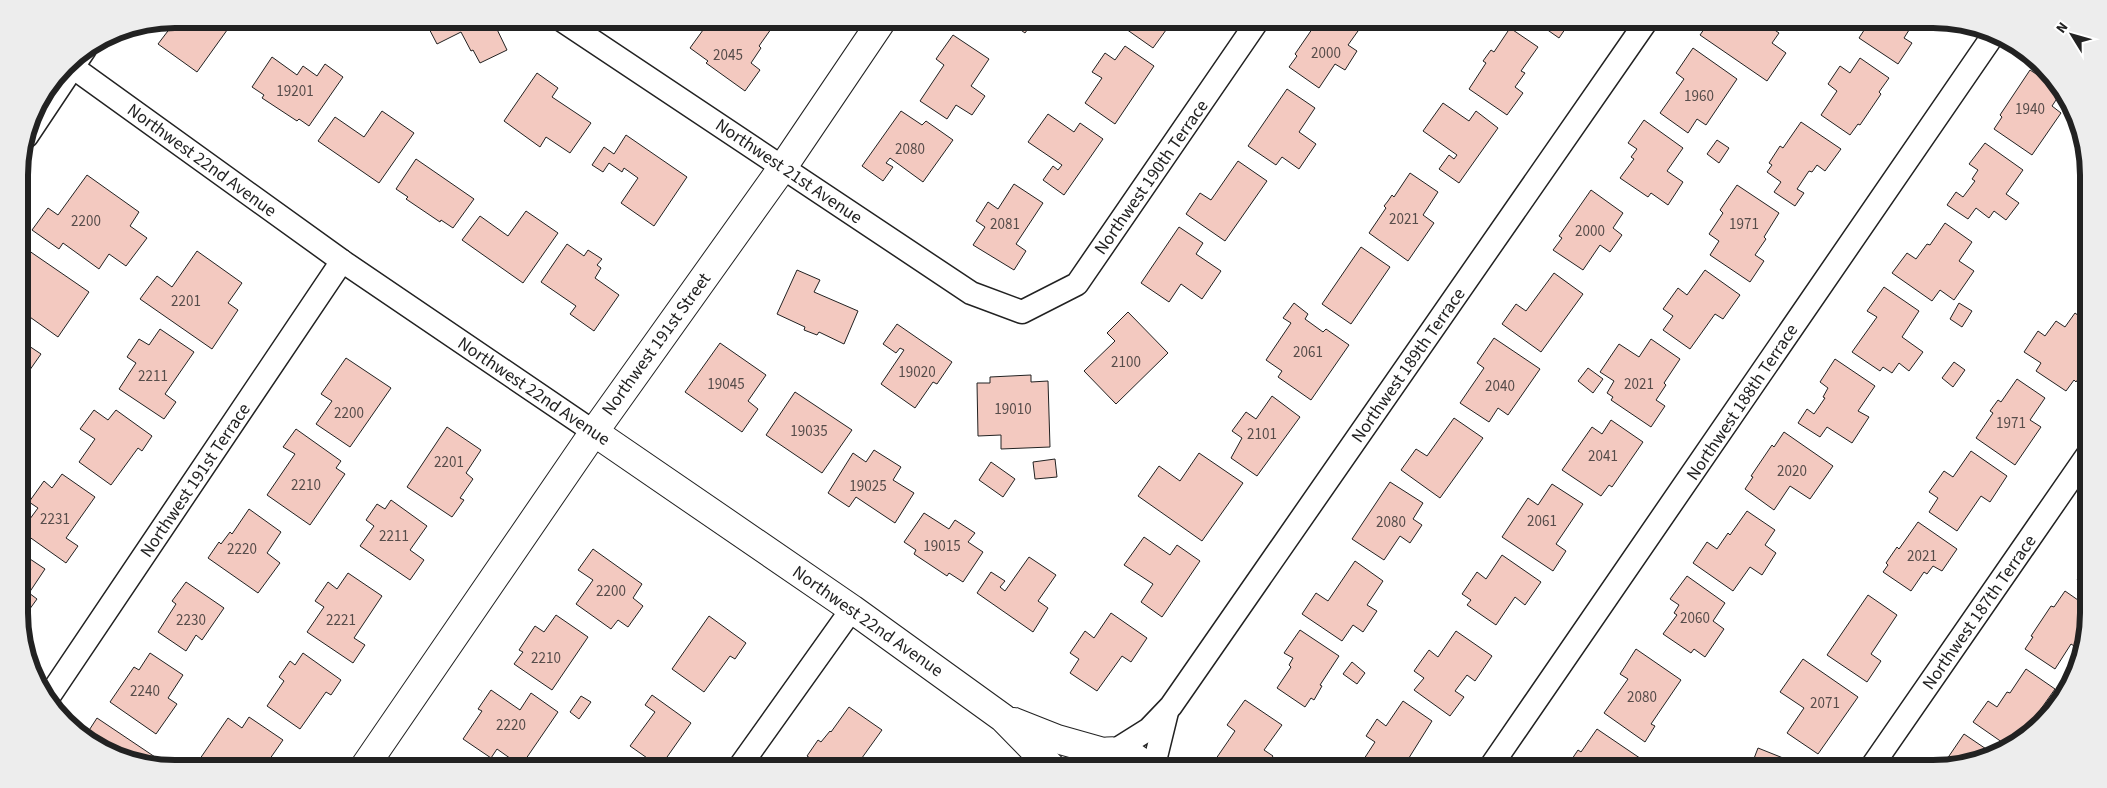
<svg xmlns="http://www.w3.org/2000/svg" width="2107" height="788" font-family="'Source Sans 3',sans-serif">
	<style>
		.building { fill: #f3c9c0; stroke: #222 }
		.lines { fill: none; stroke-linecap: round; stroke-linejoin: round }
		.street-casing { stroke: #222; stroke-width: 25 }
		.secondary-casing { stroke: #222; stroke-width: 30 }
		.street { stroke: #fff; stroke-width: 22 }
		.secondary { stroke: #fff; stroke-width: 28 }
		.labels { text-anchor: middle; stroke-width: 4; stroke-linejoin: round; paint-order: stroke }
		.number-label { font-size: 15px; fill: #564c4a }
		.street-label { font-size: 18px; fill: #222; stroke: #fff }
		.rim { fill: none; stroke: #222; stroke-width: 6 }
	</style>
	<rect width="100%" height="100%" fill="#fff"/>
	<g class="building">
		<polygon points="190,19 235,19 197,72 158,44 174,23 183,29"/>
		<polygon points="424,19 492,19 507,50 480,63 473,50 471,51 461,32 437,44"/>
		<polygon points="711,19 722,19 732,26 737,19 771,19 776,22 759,46 761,48 751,63 760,70 745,91 706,63 708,61 690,48"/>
		<polygon points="1005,19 1035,19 1025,33"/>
		<polygon points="1133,19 1174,19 1153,48 1126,29"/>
		<polygon points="1323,19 1341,19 1358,31 1348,45 1357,51 1345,70 1335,64 1319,88 1289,67 1297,56 1295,54 1317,22 1320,23"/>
		<polygon points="1542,19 1572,19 1559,38 1539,24"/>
		<polygon points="1711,19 1770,19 1766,24 1779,33 1772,43 1786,53 1767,81 1700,35"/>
		<polygon points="1865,19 1913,19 1912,21 1914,22 1904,38 1912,43 1898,64 1859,38 1870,21"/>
		<polygon points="1510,28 1538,47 1521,71 1525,73 1515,87 1523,93 1507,115 1469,89 1486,63 1483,61 1491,50 1494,52"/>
		<polygon points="953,35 989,59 971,86 985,96 972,115 956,105 947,119 920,101 944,65 936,59"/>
		<polygon points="1125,46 1154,66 1115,124 1085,103 1102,78 1092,72 1105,53 1115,60"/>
		<polygon points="1693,48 1737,79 1706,125 1697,119 1688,133 1660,113 1684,79 1676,73"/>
		<polygon points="272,57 297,75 303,66 317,76 325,64 343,77 309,126 299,119 297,121 262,98 264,95 252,87"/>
		<polygon points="1860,58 1889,78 1879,92 1881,94 1860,125 1858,124 1850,135 1821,115 1837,91 1828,84 1840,66 1850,73"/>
		<polygon points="2030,70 2062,91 2052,106 2061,113 2032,155 1994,129 2002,117 2000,115"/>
		<polygon points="537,73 558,88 552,97 591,123 570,153 546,137 540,147 504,121"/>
		<polygon points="1287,89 1315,108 1299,132 1316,144 1299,169 1282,157 1276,165 1248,146"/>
		<polygon points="1443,103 1469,121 1476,111 1498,128 1459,183 1439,169 1449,155 1454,159 1457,155 1423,131"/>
		<polygon points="382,111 414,133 379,183 318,141 335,117 364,137"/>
		<polygon points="901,111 922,125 926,121 953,140 923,182 890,158 886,163 893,167 883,181 862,166"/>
		<polygon points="1048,114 1074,132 1080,123 1103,139 1064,195 1043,180 1053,166 1058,170 1062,165 1028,142"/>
		<polygon points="1644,120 1683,148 1667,171 1683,182 1668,205 1651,193 1648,197 1620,178 1634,159 1631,157 1637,149 1628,143"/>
		<polygon points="1801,122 1841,149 1825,171 1817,165 1812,172 1809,171 1797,189 1804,193 1795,206 1774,192 1781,182 1767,172 1772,165 1769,163 1780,146 1783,148"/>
		<polygon points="626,135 687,177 654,226 621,203 638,178 624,168 622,172 609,163 603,172 592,165 604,147 614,154"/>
		<polygon points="1717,140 1729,148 1719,163 1707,154"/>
		<polygon points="1985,143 2023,170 2006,194 2019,203 2006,220 1994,211 1989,218 1976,208 1968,219 1947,205 1956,192 1963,197 1975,181 1972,179 1978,170 1969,164"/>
		<polygon points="416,159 474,199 453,228 441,220 440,222 406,199 408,197 396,189"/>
		<polygon points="1238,161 1267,181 1225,241 1186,214 1200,193 1211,200"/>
		<polygon points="1410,173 1438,192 1423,215 1434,223 1408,261 1369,233 1386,208 1384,206 1388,201 1392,195 1394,197"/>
		<polygon points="87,175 139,212 130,226 147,238 126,266 109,254 99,269 63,243 59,249 32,230 48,208 58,215"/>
		<polygon points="1014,184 1043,203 1016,244 1026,251 1014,270 973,245 985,227 976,221 988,202 998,209"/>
		<polygon points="1737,185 1779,213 1764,237 1766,239 1755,255 1764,261 1750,282 1710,255 1719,241 1709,234 1723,213 1720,210"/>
		<polygon points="1591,190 1623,213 1613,228 1622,235 1610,252 1600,245 1583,270 1553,250 1562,238 1559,236"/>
		<polygon points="526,211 558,233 523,283 462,240 480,216 508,236"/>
		<polygon points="1945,223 1972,242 1959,261 1974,271 1954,300 1940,290 1932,301 1892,273 1907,253 1916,259 1927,244 1930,245"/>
		<polygon points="1179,227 1203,243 1196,254 1221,271 1202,299 1181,284 1169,302 1141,283"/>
		<polygon points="567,244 584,256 588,250 602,259 597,265 601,268 595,278 619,295 594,331 570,314 576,306 541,282"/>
		<polygon points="22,246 89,292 58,337 20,310 20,249"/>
		<polygon points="1361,247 1390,267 1351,324 1322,304"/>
		<polygon points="197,251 242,283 228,303 238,310 212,349 140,299 157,276 172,287"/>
		<polygon points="2087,262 2087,280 2079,274"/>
		<polygon points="797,270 820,280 814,292 858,311 844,344 819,332 817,335 804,330 805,327 777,314"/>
		<polygon points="1705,270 1740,295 1723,319 1715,314 1690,349 1663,330 1673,316 1663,309 1678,288 1687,295"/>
		<polygon points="1554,273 1583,294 1541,352 1502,324 1516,304 1526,311"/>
		<polygon points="1884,287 1919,311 1902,337 1923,352 1909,371 1899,363 1892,373 1883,367 1880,371 1852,352 1877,317 1867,311"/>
		<polygon points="1294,303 1308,314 1305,319 1323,332 1326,329 1349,345 1311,400 1278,377 1282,371 1266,360 1291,323 1283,318"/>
		<polygon points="1959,303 1972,311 1962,327 1950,319"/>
		<polygon points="1128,312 1168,353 1116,404 1084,371 1115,341 1107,333"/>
		<polygon points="2075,313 2087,322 2088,365 2076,382 2074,380 2066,391 2036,371 2041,363 2024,352 2038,331 2045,336 2056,321 2065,327"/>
		<polygon points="897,324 952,362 937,384 933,382 915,408 881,384 904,350 900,348 896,353 883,344"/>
		<polygon points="160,329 194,352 165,394 176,402 164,419 119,389 136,363 127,357 139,339 149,345"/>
		<polygon points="1494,338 1540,369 1508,415 1498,408 1489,422 1460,403 1484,368 1477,363"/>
		<polygon points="1651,339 1680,359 1664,383 1666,385 1656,400 1665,406 1651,427 1611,400 1613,397 1607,393 1614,381 1600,372 1619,344 1639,357"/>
		<polygon points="20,340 41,354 20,384"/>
		<polygon points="720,343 766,375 748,401 758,409 742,432 685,392"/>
		<polygon points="346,358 391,388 350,447 316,424 332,401 321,394"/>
		<polygon points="1835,359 1875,386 1858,411 1869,417 1852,443 1827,427 1820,437 1798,423 1807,409 1814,414 1825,398 1823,397 1828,388 1820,382"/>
		<polygon points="1954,362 1965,370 1953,387 1942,378"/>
		<polygon points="1588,368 1603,379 1593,393 1578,381"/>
		<polygon points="1031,375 1031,382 1048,381 1050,447 1001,449 1001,435 978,436 977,383 990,383 990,377"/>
		<polygon points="2017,379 2045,398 2030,420 2041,427 2015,465 1976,438 1993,413 1990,411 1998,400 2001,402"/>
		<polygon points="795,392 852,430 822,473 766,435"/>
		<polygon points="1272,396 1300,417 1257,476 1231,458 1242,438 1232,431 1246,412 1256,419"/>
		<polygon points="94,410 108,420 116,410 152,436 142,451 138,448 111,485 79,462 95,439 80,429"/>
		<polygon points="1454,418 1483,438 1440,498 1401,470 1416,449 1427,456"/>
		<polygon points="1611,420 1643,442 1612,487 1609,485 1601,496 1562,470 1592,427 1602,434"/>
		<polygon points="447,427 481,450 466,473 473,479 460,498 464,500 452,517 407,487"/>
		<polygon points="296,429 341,461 336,468 345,474 310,525 267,495 295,454 283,447"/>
		<polygon points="1784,432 1833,466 1810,499 1790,486 1774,510 1745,489 1753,477 1751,476 1772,445 1774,447"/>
		<polygon points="874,450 901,467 893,480 914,493 895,523 856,497 849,507 828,493 853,453 866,462"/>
		<polygon points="1971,451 2007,476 1990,502 1981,496 1957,531 1929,512 1938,498 1929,492 1944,471 1953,477"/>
		<polygon points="1199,453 1243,483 1202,541 1138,496 1159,466 1180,481"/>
		<polygon points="1055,459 1057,477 1035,479 1033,462"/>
		<polygon points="991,462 1015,479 1003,497 979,480"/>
		<polygon points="62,474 95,497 66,538 78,546 66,563 21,531 38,508 29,502 44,481 52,488"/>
		<polygon points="1390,482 1423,503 1413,519 1422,525 1410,543 1400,536 1384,560 1352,539"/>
		<polygon points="1552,484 1583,504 1556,544 1566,551 1553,571 1502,537 1528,498 1538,505"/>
		<polygon points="391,500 427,526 410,550 424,560 410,580 360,546 374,526 366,520 377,504 385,509"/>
		<polygon points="249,509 281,532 267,553 280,563 258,593 208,558 219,542 221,544 230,532 232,534"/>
		<polygon points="1747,511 1775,530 1765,545 1776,553 1762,575 1750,567 1733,591 1693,563 1707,542 1717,549 1728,533 1730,535"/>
		<polygon points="924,513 949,529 955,520 975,533 968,542 983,552 963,582 949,573 947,576 914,554 916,550 904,542"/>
		<polygon points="1918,522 1957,549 1942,571 1933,566 1927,574 1924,572 1911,591 1883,572 1888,565 1886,563 1897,547 1899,549"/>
		<polygon points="1144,537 1170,555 1177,545 1200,561 1162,617 1141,602 1153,584 1124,565"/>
		<polygon points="593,549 642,584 633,598 643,606 628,627 618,620 611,629 576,604 593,580 578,570"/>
		<polygon points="21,553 45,569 29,593 37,599 24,617 27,619 22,627"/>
		<polygon points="1502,555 1541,582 1525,605 1515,597 1496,625 1467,605 1471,600 1462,594 1477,572 1486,579"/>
		<polygon points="1029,557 1056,575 1038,601 1048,608 1033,632 977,593 991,572 1005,581 1000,587 1005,591"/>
		<polygon points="1355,561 1383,581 1367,605 1377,611 1363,632 1353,625 1342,641 1302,614 1316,593 1328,601"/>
		<polygon points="2087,566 2088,567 2088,587 2077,580"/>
		<polygon points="348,573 382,596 354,638 365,645 353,663 307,632 324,607 315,601 328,582 337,589"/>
		<polygon points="1687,576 1725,603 1713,621 1724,629 1705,657 1694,649 1691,653 1663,634 1677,615 1674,613 1679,605 1670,599"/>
		<polygon points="186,582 224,608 202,640 196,635 186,651 158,632 176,604 172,601"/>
		<polygon points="2065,591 2088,607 2088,614 2082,651 2071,644 2055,669 2025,649 2033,637 2031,636 2051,606 2054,607"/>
		<polygon points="1868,595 1897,615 1871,654 1881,661 1867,682 1827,655"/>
		<polygon points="1111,613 1147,638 1131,662 1122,656 1097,691 1070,673 1079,659 1070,653 1085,631 1094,638"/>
		<polygon points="556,615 588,637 552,690 514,664 523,652 519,650 535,626 544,632"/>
		<polygon points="709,616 746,643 735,659 730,656 704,692 672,669"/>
		<polygon points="1300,630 1339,656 1320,685 1322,686 1314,700 1311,698 1305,707 1277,688 1291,667 1289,665 1293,658 1284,653"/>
		<polygon points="1456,631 1492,656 1475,681 1467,675 1455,691 1464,697 1450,716 1414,690 1424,678 1414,671 1429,650 1438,657"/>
		<polygon points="1636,649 1681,680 1651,724 1655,726 1645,742 1604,713 1628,679 1620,674"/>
		<polygon points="150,653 183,675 168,698 177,704 156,734 110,702 134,667 139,670"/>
		<polygon points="303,653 341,680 331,695 326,692 300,729 267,706 284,681 279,677 290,661 295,665"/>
		<polygon points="1803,659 1858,697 1818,754 1787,733 1804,708 1780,692"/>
		<polygon points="1352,662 1365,673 1357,684 1343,674"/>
		<polygon points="2026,669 2055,689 2038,713 2047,718 2028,737 2024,734 2018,742 2009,747 1973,722 1988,701 1997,707 2007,692 2010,693"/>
		<polygon points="491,690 520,710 531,693 558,712 521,766 497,749 491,758 463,739 482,711 478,709"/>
		<polygon points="652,695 691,723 660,767 630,746 655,712 645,705"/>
		<polygon points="581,696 591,702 579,719 570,712"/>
		<polygon points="1245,700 1282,725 1264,750 1273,756 1264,769 1216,769 1211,766 1235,731 1227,725"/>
		<polygon points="1403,701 1432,721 1407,761 1417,768 1373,769 1362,762 1375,742 1366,736 1377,719 1386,726"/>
		<polygon points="849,707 882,730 854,769 826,769 807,756 818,740 821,742 830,731 831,732"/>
		<polygon points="249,717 283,740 267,763 276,769 200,769 195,766 228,718 242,728"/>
		<polygon points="97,718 158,759 153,766 124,761 86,735"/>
		<polygon points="1597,729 1656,769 1551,769 1558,759 1568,765 1578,750 1581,752"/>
		<polygon points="1964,734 1995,755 1983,761 1955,766 1947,759"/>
		<polygon points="1758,748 1798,764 1796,769 1750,769"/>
		<polygon points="457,759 471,769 450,769"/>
	</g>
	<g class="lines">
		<defs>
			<g id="street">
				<polyline points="560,19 971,293 1022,312 1077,284 1259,19"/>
				<polyline points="67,63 342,261 594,432"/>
				<polyline points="27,136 85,49"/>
				<polyline points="48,698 342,261"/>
				<polyline points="1114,751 1149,729 1171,706 1648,19"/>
				<polyline points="738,769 852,609"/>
				<polyline points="1153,769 1167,712"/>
				<polyline points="1489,769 1994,34"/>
				<polyline points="1870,769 2088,454"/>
			</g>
			<g id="secondary">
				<polyline points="594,432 852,609 1003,718 1053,769"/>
				<polyline points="1014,722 1057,739 1103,752"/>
				<polyline points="363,769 594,432 783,167 883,19"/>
				<path d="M1079,769C1098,745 1128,746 1148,769"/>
			</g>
		</defs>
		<use href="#street" class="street-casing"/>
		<use href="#secondary" class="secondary-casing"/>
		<use href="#street" class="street"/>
		<use href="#secondary" class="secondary"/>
	</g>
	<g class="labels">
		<g class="number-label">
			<text x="1326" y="58">2000</text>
			<text x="728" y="60">2045</text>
			<text x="295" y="96">19201</text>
			<text x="1699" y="101">1960</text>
			<text x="2030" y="114">1940</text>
			<text x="910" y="154">2080</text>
			<text x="1404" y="224">2021</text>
			<text x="86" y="226">2200</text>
			<text x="1005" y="229">2081</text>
			<text x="1744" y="229">1971</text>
			<text x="1590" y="236">2000</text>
			<text x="186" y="306">2201</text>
			<text x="1308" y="357">2061</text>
			<text x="1126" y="367">2100</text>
			<text x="917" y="377">19020</text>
			<text x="153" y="381">2211</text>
			<text x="726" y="389">19045</text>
			<text x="1639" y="389">2021</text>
			<text x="1500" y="391">2040</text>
			<text x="1013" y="414">19010</text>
			<text x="349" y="418">2200</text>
			<text x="2011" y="428">1971</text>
			<text x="809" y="436">19035</text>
			<text x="1262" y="439">2101</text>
			<text x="1603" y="461">2041</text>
			<text x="449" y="467">2201</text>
			<text x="1792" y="476">2020</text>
			<text x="306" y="490">2210</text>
			<text x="868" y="491">19025</text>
			<text x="55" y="524">2231</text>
			<text x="1542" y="526">2061</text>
			<text x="1391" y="527">2080</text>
			<text x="394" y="541">2211</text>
			<text x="942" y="551">19015</text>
			<text x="242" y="554">2220</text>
			<text x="1922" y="561">2021</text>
			<text x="611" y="596">2200</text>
			<text x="1695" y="623">2060</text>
			<text x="191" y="625">2230</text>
			<text x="341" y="625">2221</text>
			<text x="546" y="663">2210</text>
			<text x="145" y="696">2240</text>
			<text x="1642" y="702">2080</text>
			<text x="1825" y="708">2071</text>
			<text x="511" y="730">2220</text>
		</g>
		<g class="street-label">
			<text transform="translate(202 160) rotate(36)" y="6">Northwest 22nd Avenue</text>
			<text transform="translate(789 171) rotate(34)" y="6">Northwest 21st Avenue</text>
			<text transform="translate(1151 177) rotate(-55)" y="6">Northwest 190th Terrace</text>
			<text transform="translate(656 344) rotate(-54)" y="6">Northwest 191st Street</text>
			<text transform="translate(1408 365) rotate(-55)" y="6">Northwest 189th Terrace</text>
			<text transform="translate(534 391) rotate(34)" y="6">Northwest 22nd Avenue</text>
			<text transform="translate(1742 402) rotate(-56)" y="6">Northwest 188th Terrace</text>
			<text transform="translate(195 480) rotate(-56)" y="6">Northwest 191st Terrace</text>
			<text transform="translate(1979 612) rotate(-55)" y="6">Northwest 187th Terrace</text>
			<text transform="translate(868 621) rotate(35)" y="6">Northwest 22nd Avenue</text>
		</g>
	</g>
	<path d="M0 0H2107V788H0ZM175 28H1933A147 147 0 0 1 2080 175V613A147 147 0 0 1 1933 760H175A147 147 0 0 1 28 613V175A147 147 0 0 1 175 28Z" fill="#ededed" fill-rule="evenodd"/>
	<path class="rim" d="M175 28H1933A147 147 0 0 1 2080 175V613A147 147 0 0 1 1933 760H175A147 147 0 0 1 28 613V175A147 147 0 0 1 175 28Z"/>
	<g transform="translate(2072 35) rotate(307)" stroke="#ffffff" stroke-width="4" paint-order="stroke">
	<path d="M0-4L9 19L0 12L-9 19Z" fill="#222222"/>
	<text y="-8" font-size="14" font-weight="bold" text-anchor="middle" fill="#222222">N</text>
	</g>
</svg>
